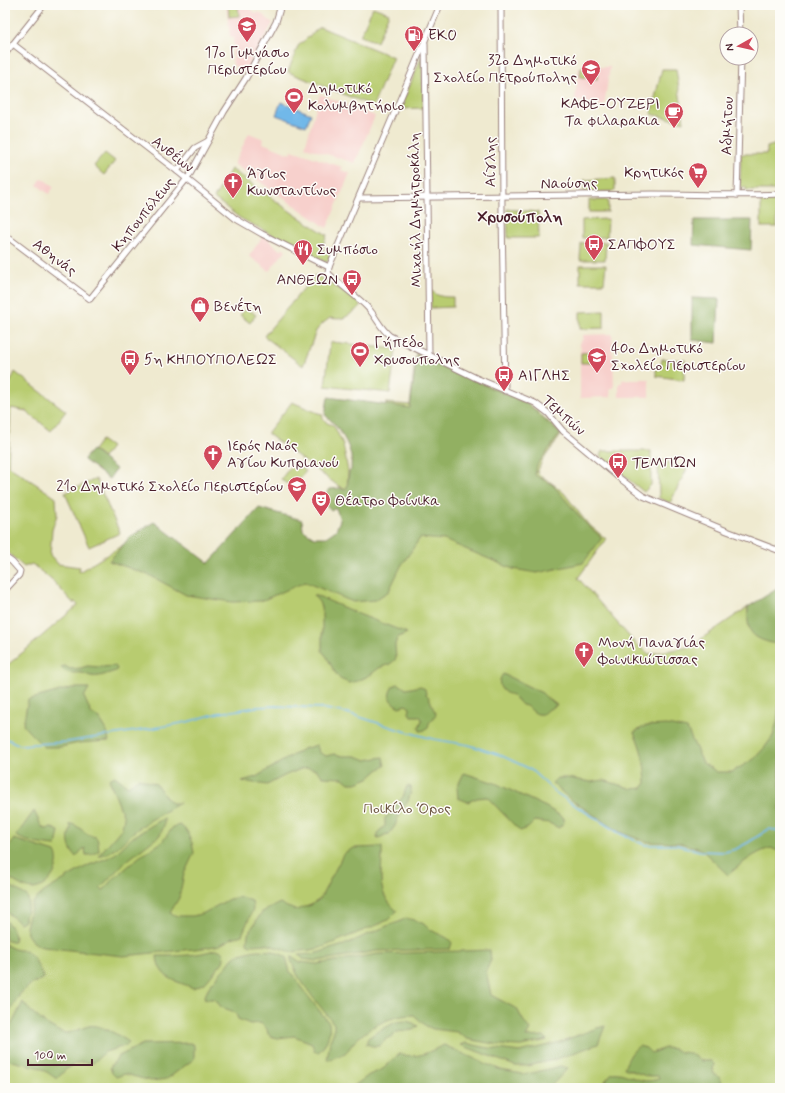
<svg xmlns="http://www.w3.org/2000/svg" width="785" height="1093" font-family="Mynerve,sans-serif">
	<style>
		.built { fill: #f7d0cc }
		.green { fill: #b8cc6f; stroke: #81764d }
		.forest { fill: #92b062; stroke: #6e6846 }
		.water { fill: #71b8e9; stroke: #5e6c8a }
		.lines { fill: none; stroke-linecap: round; stroke-linejoin: round }
		.stream { stroke: #71b8e9; stroke-width: 1.5 }
		.tertiary-casing { stroke: #9c847e; stroke-width: 7 }
		.tertiary { stroke: #fff; stroke-width: 5 }
		.labels { text-anchor: middle; stroke-width: 3; stroke-linejoin: round; paint-order: stroke }
		.poi-label { font-size: 15px; fill: #4a1f2b; stroke: #fdfcf7; text-anchor: start }
		.street-label { font-size: 15px; fill: #4a1f2b; stroke: #fdfcf7 }
		.park-label { font-size: 15px; fill: #6b533f; stroke: #fdfcf7 }
		.neighbourhood-label { font-size: 16px; font-weight: bold; fill: #4a1f2b; stroke: #fdfcf7 }
	</style>
	<rect width="100%" height="100%" fill="#fdfcf7"/>
	<filter id="ink" filterUnits="userSpaceOnUse"><feTurbulence type="fractalNoise" baseFrequency=".025" numOctaves="2"/><feDisplacementMap in="SourceGraphic" scale="8" xChannelSelector="R" yChannelSelector="G"/><feConvolveMatrix kernelMatrix="1 2 1 2 8 2 1 2 1" color-interpolation-filters="sRGB"/></filter>
	<filter id="wash" filterUnits="userSpaceOnUse"><feTurbulence type="fractalNoise" baseFrequency=".012" numOctaves="4" result="noise"/><feDisplacementMap in="SourceGraphic" scale="16" xChannelSelector="R" yChannelSelector="G"/><feGaussianBlur stdDeviation="0.9" result="paint"/><feColorMatrix in="noise" values="0 0 0 0 0 0 0 0 0 0 0 0 0 0 0 0 0 1.4 0 .05"/><feComposite in="paint" operator="in"/></filter>
	<g filter="url(#wash)">
		<rect width="100%" height="100%" fill="#efead0"/>
		<g class="built">
			<polygon points="226,5 245,5 257,14 259,12 273,23 244,73 233,65 232,59 234,56 232,55 232,53 234,49 233,38 230,36"/>
			<polygon points="579,67 610,67 604,106 583,103 582,101 575,100"/>
			<polygon points="320,94 375,116 355,163 305,147"/>
			<polygon points="249,133 264,139 263,143 290,154 292,150 342,167 341,170 350,173 327,228 234,164"/>
			<polygon points="42,178 54,187 49,194 37,185"/>
			<polygon points="263,236 268,239 273,244 275,244 274,245 281,251 283,248 286,250 269,271 249,256"/>
			<polygon points="612,334 613,350 610,353 611,353 613,352 614,388 610,388 611,397 580,398 580,350 582,348 579,345 579,343 583,339 583,335"/>
			<polygon points="630,379 649,379 649,397 619,397 619,383 622,383 622,380"/>
		</g>
		<g class="green">
			<polygon points="228,5 238,5 239,16 229,17"/>
			<polygon points="373,7 389,13 377,42 360,36"/>
			<polygon points="320,27 393,57 373,106 288,72 298,46"/>
			<polygon points="422,56 423,108 400,109"/>
			<polygon points="581,67 598,69 597,79 580,77"/>
			<polygon points="662,69 676,69 684,122 651,114"/>
			<polygon points="777,144 778,190 746,190 746,187 740,187 741,154 767,154 767,147"/>
			<polygon points="105,153 115,161 104,175 94,166"/>
			<polygon points="231,169 294,214 327,235 322,249 331,254 327,262 325,262 240,218 214,198"/>
			<polygon points="615,178 615,191 584,192 584,180"/>
			<rect x="589" y="200" width="19" height="12"/>
			<rect x="761" y="200" width="16" height="27"/>
			<polygon points="507,209 538,212 539,238 508,238"/>
			<polygon points="608,219 607,237 582,238 582,220"/>
			<polygon points="606,242 605,260 580,260 581,243"/>
			<polygon points="580,265 606,265 604,283 580,283"/>
			<path d="M315,275L342,290L359,303L360,306L359,308C347,316 344,321 330,318L322,324L316,331L303,366L264,336Z"/>
			<path d="M431,290C437,297 444,297 453,297V307L431,308Z"/>
			<polygon points="247,308 256,315 250,323 240,315"/>
			<polygon points="604,311 604,328 580,329 580,312"/>
			<polygon points="332,342 396,349 390,393 325,386 330,344"/>
			<polygon points="598,352 598,363 581,363 581,353"/>
			<polygon points="416,353 528,403 562,434 542,461 537,473 553,484 564,493 587,523 606,539 578,578 635,643 649,654 689,647 748,607 748,613 780,600 780,1088 5,1088 5,667 28,648 78,605 74,601 74,604 54,582 32,564 24,567 5,550 5,394 15,372 66,411 51,431 26,411 11,408 8,466 39,486 56,498 57,515 52,530 50,555 58,564 80,567 79,572 154,526 209,568 311,540 339,536 364,487 386,403 410,405"/>
			<polygon points="662,359 685,360 684,380 656,376 656,366 661,366"/>
			<polygon points="292,402 318,413 322,414 323,418 327,423 333,425 335,428 343,444 348,471 347,488 344,489 337,485 268,434 268,432"/>
			<polygon points="101,440 111,447 103,458 93,450"/>
			<polygon points="602,451 651,451 651,485 644,492 600,456"/>
			<polygon points="658,459 687,469 670,503 659,498"/>
			<polygon points="294,462 306,471 292,488 281,479"/>
			<polygon points="96,479 120,533 89,547 65,493"/>
		</g>
		<g class="forest">
			<polygon points="694,220 752,220 751,250 693,245"/>
			<polygon points="692,298 719,299 717,343 692,340"/>
			<path d="M417,355L527,404L560,434L537,465L535,475L553,485L585,523L602,538L583,563L537,573L513,569L444,540L420,538L401,566L389,591L375,600L353,602L305,582L261,601L232,602L186,595L149,575L109,561L130,537L154,522L209,563L259,508L302,520L303,530L314,537H326L336,530L340,520L336,508L331,511L327,505L320,501L330,489L341,488L343,490L347,488L349,472L351,470C351,465 352,457 350,452C346,438 336,424 325,415L328,397L410,408Z"/>
			<polygon points="92,450 116,469 109,479 84,460 84,459"/>
			<path d="M780,587V645C769,642 752,640 749,627C747,621 748,613 748,607Z"/>
			<polygon points="313,595 320,597 361,615 407,633 397,638 395,645 396,659 390,664 379,668 370,675 358,681 349,683 340,679 334,671 327,657 322,651 322,610 319,602"/>
			<path d="M65,666L70,669L81,668L87,666L100,667L115,666L117,668L116,671C108,673 99,678 91,676C88,676 85,673 82,673C73,672 72,675 63,670L61,667Z"/>
			<path d="M503,674L542,693L547,698L557,705L546,711L543,714C532,716 532,706 522,705C519,702 516,698 512,695C511,694 508,694 506,693C498,688 498,681 503,674Z"/>
			<path d="M399,684L406,689L421,686L425,689L426,694C432,699 431,707 436,713L435,717C431,720 429,722 428,727L425,730L420,731L419,727L422,720L420,716H411L409,713L410,708L406,705L399,707C389,701 386,696 394,685Z"/>
			<polygon points="72,688 89,688 84,697 91,713 100,719 106,729 109,741 79,743 61,747 44,747 29,732 23,725 28,700 60,691"/>
			<path d="M780,702V852L771,848C755,852 741,864 728,875L701,849L679,843L646,842L618,831L570,799L552,783L557,778H567L591,782L603,780L633,789L642,788L646,783C645,764 642,749 634,732L646,726L667,725L687,729L703,763L717,772H732L754,759L765,747L773,736L777,722L779,704Z"/>
			<polygon points="317,745 319,752 326,756 334,754 343,756 356,756 366,760 383,757 385,766 378,770 369,778 356,783 349,783 343,778 323,777 317,770 308,768 301,769 286,775 267,785 242,781 256,777 303,749"/>
			<polygon points="464,773 495,783 546,807 564,818 564,822 559,828 549,823 535,821 528,828 520,831 487,797 477,798 468,802 458,798 457,787"/>
			<path d="M115,776L128,786L139,778L156,784L164,795L172,803H180C167,811 152,818 139,828C123,839 120,851 98,856L122,828L124,818L109,779Z"/>
			<path d="M407,786L411,787V791L408,801L405,806L401,809L395,826L389,834C384,834 382,838 377,838L378,832L385,826V818L388,815L391,814L393,809L396,804L403,797Z"/>
			<path d="M34,811L42,827L46,829L52,828L59,831L56,846C43,845 29,843 16,836Z"/>
			<polygon points="164,818 164,826 160,835 124,863 100,888 104,890 110,882 139,857 162,842 173,827 180,825 187,831 192,843 194,853 184,874 179,898 170,913 177,916 193,916 204,913 229,899 241,897 252,901 253,909 242,935 232,938 220,945 204,948 123,956 43,947 39,946 31,940 27,934 26,927 32,904 36,899 44,892 73,874 89,865 105,859 115,854 133,837"/>
			<path d="M70,824C79,824 85,836 96,837L98,841L99,851L91,855H86L85,848L82,850L76,857C69,849 66,839 71,829Z"/>
			<path d="M14,839L55,852C63,865 49,888 33,889C24,889 12,880 5,875V845L8,848Z"/>
			<path d="M382,847C383,874 374,891 397,911L388,920L377,925L320,948L311,950L292,952L266,944L250,945L247,943L248,934L262,912L280,903L287,907L296,910L311,905L320,899L344,853L354,848Z"/>
			<polygon points="5,883 27,896 29,903 24,921 20,923 5,911"/>
			<path d="M406,918C410,919 418,921 422,923C425,924 427,928 430,929C437,935 447,935 452,943L450,949L377,951L317,961L303,959L299,955L313,954L344,945L387,926L399,922Z"/>
			<path d="M5,920C11,927 17,932 14,942H11L5,938Z"/>
			<path d="M5,944C12,949 18,951 26,950L34,958L44,978L30,985L20,994L5,1020Z"/>
			<path d="M214,950H220L223,953L224,958L223,962L205,983L193,988C175,980 159,979 157,956C176,956 196,956 214,950Z"/>
			<path d="M258,950L272,951L283,955L286,957L290,972L294,975L300,986L329,1023C331,1034 326,1047 317,1053L314,1050L312,1043L294,1036L278,1038L273,1037L268,1034L267,1029L262,1024L259,1023L250,1024L238,1019L236,1014L232,1011L221,1007L215,999H208L204,998L210,985L216,979L220,973L227,966L232,959L237,955L251,951Z"/>
			<path d="M490,950L491,960L486,971L491,995L517,1009L523,1020L530,1030L526,1037L544,1036L547,1040L521,1046L500,1045L467,1039L457,1032L433,1029L426,1026L414,1015C392,1015 370,1026 355,1041C351,1045 349,1050 345,1053C340,1056 333,1058 327,1060L330,1041L334,1031V1024L312,996L298,976L291,960V957H293L300,962L317,964L378,954Z"/>
			<path d="M23,1002C26,1006 29,1010 33,1013C39,1019 57,1032 65,1033C73,1033 81,1028 89,1026C99,1023 120,1036 129,1042L125,1046L105,1052L93,1063L81,1062L75,1064L65,1070L57,1079L41,1068L8,1060L5,1057V1032L12,1024Z"/>
			<polygon points="406,1021 413,1023 418,1026 413,1030 397,1032 392,1037 386,1039 379,1046 373,1046 366,1044 368,1038 377,1032 396,1022"/>
			<polygon points="605,1026 598,1044 554,1060 527,1066 515,1066 461,1045 466,1043 482,1047 520,1052 557,1043 597,1028"/>
			<polygon points="190,1043 194,1045 194,1059 167,1079 151,1081 125,1074 116,1077 112,1073 110,1067 119,1056 143,1044"/>
			<path d="M444,1045L484,1063L501,1070L522,1074L532,1073L560,1066L568,1068L551,1086L552,1088H354V1086L369,1075L383,1069L399,1054C421,1059 425,1053 444,1045Z"/>
			<path d="M639,1046L646,1048L651,1053L665,1048L675,1049L680,1052L689,1053L702,1061H711L714,1064L713,1070L714,1074C722,1078 722,1080 721,1088H603L605,1081L612,1073C623,1071 634,1080 646,1081C650,1081 655,1080 659,1079L658,1076H646L624,1068C628,1059 631,1052 639,1046Z"/>
		</g>
		<polygon class="water" points="281,102 311,114 306,126 276,115"/>
		<g class="lines">
			<polyline class="stream" points="5,738 20,745 67,742 149,729 187,722 218,713 233,711 256,707 275,706 320,708 347,713 400,730 433,739 469,745 500,755 530,769 555,792 576,806 619,833 645,845 677,845 700,851 725,852 736,849 749,842 769,829 780,831"/>
		</g>
	</g>
	<g filter="url(#ink)">
		<g class="lines">
			<defs>
				<g id="tertiary">
					<path d="M440,5L329,267L328,273C341,286 356,295 369,309C376,317 381,329 390,336L476,378L535,403L548,413L563,431L618,477L643,496L727,531L780,551"/>
					<polyline points="501,5 502,216 505,391"/>
					<polyline points="739,5 740,34"/>
					<polyline points="425,43 429,354"/>
					<polyline points="13,44 177,171 236,219 262,234 314,260 329,267"/>
					<polyline points="5,54 44,5"/>
					<polyline points="177,171 195,148 208,141"/>
					<polyline points="737,195 741,58"/>
					<path d="M359,198C457,196 555,195 653,194C695,194 738,196 780,194"/>
					<polyline points="5,235 90,299 189,176 224,112 246,78 276,22 281,5"/>
					<polyline points="5,557 12,562 20,571 19,575 5,590"/>
				</g>
			</defs>
			<use href="#tertiary" class="tertiary-casing"/>
			<use href="#tertiary" class="tertiary"/>
		</g>
	</g>
	<defs>
		<symbol id="school-pin" viewBox="-11 -11 22 30"><path d="M0 17L-7.5 6A9.5 9.5 0 1 1 7.5 6Z" fill="#d1495b" stroke="#fdfcf7"/><path d="M0-5L7-2L0 1L-7-2ZM-4 1L0 2.5L4 1V4Q0 6-4 4Z" fill="#fff"/></symbol>
		<symbol id="fuel-pin" viewBox="-11 -11 22 30"><path d="M0 17L-7.5 6A9.5 9.5 0 1 1 7.5 6Z" fill="#d1495b" stroke="#fdfcf7"/><path d="M-5.5-6h7V0h2V4h1.3V-2.5L3-4.5l.8-.8L6-3V5H2.5V1h-1V6h-7ZM-4.2-4.7v3.2H.2V-4.7Z" fill="#fff"/></symbol>
		<symbol id="stadium-pin" viewBox="-11 -11 22 30"><path d="M0 17L-7.5 6A9.5 9.5 0 1 1 7.5 6Z" fill="#d1495b" stroke="#fdfcf7"/><path d="M0-5a6.5 5 0 1 0 0 10a6.5 5 0 1 0 0-10ZM-3.5-1.8h7v3.6h-7Z" fill="#fff"/></symbol>
		<symbol id="cafe-pin" viewBox="-11 -11 22 30"><path d="M0 17L-7.5 6A9.5 9.5 0 1 1 7.5 6Z" fill="#d1495b" stroke="#fdfcf7"/><path d="M-5.5-4.5H6V0H3Q3 3.5 0 3.5H-2.5Q-5.5 3.5-5.5 0ZM3-3.2v2h1.7v-2ZM-6 4.5H4V6H-6Z" fill="#fff"/></symbol>
		<symbol id="supermarket-pin" viewBox="-11 -11 22 30"><path d="M0 17L-7.5 6A9.5 9.5 0 1 1 7.5 6Z" fill="#d1495b" stroke="#fdfcf7"/><path d="M-6-5.5h2.5l.6 2H6L4.5 2H-2.5L-4.4-4H-6ZM-1.5 3.2a1.3 1.3 0 1 0 .1 0ZM3 3.2a1.3 1.3 0 1 0 .1 0Z" fill="#fff"/></symbol>
		<symbol id="church-pin" viewBox="-11 -11 22 30"><path d="M0 17L-7.5 6A9.5 9.5 0 1 1 7.5 6Z" fill="#d1495b" stroke="#fdfcf7"/><path d="M-1.2-6h2.4v3.5h3.3v2.4h-3.3V6h-2.4V-.1h-3.3v-2.4h3.3Z" fill="#fff"/></symbol>
		<symbol id="bus-pin" viewBox="-11 -11 22 30"><path d="M0 17L-7.5 6A9.5 9.5 0 1 1 7.5 6Z" fill="#d1495b" stroke="#fdfcf7"/><path d="M-5-6H5V4H4V6H2V4H-2V6H-4V4H-5ZM-3.5-4V0h7V-4ZM-3.5 1.2v1.5H-2V1.2ZM2 1.2v1.5H3.5V1.2Z" fill="#fff"/></symbol>
		<symbol id="restaurant-pin" viewBox="-11 -11 22 30"><path d="M0 17L-7.5 6A9.5 9.5 0 1 1 7.5 6Z" fill="#d1495b" stroke="#fdfcf7"/><path d="M-5-6h1v4h1v-4h1v4h1v-4h1v5L-1.5 .5V6h-2V.5L-5-1ZM5-6V6H3V1.5H1.5Q1.5-4 5-6Z" fill="#fff"/></symbol>
		<symbol id="shop-pin" viewBox="-11 -11 22 30"><path d="M0 17L-7.5 6A9.5 9.5 0 1 1 7.5 6Z" fill="#d1495b" stroke="#fdfcf7"/><path d="M-5-2.5h2.3a2.7 3.5 0 0 1 5.4 0H5L5.5 6h-11ZM-1.5-2.5h3a1.5 2.3 0 0 0-3 0Z" fill="#fff"/></symbol>
		<symbol id="theatre-pin" viewBox="-11 -11 22 30"><path d="M0 17L-7.5 6A9.5 9.5 0 1 1 7.5 6Z" fill="#d1495b" stroke="#fdfcf7"/><path d="M-5-5.5Q0-4 5-5.5V0Q5 5 0 6Q-5 5-5 0ZM-3.3-2.5H-1v1.5H-3.3ZM1-2.5H3.3v1.5H1ZM-2.8 1Q0 5.5 2.8 1Z" fill="#fff"/></symbol>
	</defs>
	<g fill-rule="evenodd">
		<use href="#school-pin" x="236" y="15" width="22" height="30"/>
		<use href="#fuel-pin" x="403" y="24" width="22" height="30"/>
		<use href="#school-pin" x="580" y="58" width="22" height="30"/>
		<use href="#stadium-pin" x="283" y="86" width="22" height="30"/>
		<use href="#cafe-pin" x="663" y="101" width="22" height="30"/>
		<use href="#supermarket-pin" x="687" y="161" width="22" height="30"/>
		<use href="#church-pin" x="222" y="171" width="22" height="30"/>
		<use href="#bus-pin" x="583" y="233" width="22" height="30"/>
		<use href="#restaurant-pin" x="292" y="238" width="22" height="30"/>
		<use href="#bus-pin" x="341" y="268" width="22" height="30"/>
		<use href="#shop-pin" x="189" y="295" width="22" height="30"/>
		<use href="#stadium-pin" x="349" y="340" width="22" height="30"/>
		<use href="#school-pin" x="586" y="346" width="22" height="30"/>
		<use href="#bus-pin" x="119" y="348" width="22" height="30"/>
		<use href="#bus-pin" x="493" y="364" width="22" height="30"/>
		<use href="#church-pin" x="202" y="443" width="22" height="30"/>
		<use href="#bus-pin" x="607" y="451" width="22" height="30"/>
		<use href="#school-pin" x="286" y="475" width="22" height="30"/>
		<use href="#theatre-pin" x="310" y="489" width="22" height="30"/>
		<use href="#church-pin" x="573" y="640" width="22" height="30"/>
	</g>
	<g class="labels">
		<g class="poi-label">
			<text x="428" y="40">EKO</text>
			<text x="247" y="57" text-anchor="middle">17ο Γυμνάσιο<tspan x="247" dy="17">Περιστερίου</tspan></text>
			<text x="577" y="65" text-anchor="end">32ο Δημοτικό<tspan x="577" dy="17">Σχολείο Πετρούπολης</tspan></text>
			<text x="308" y="93">Δημοτικό<tspan x="308" dy="17">Κολυμβητήριο</tspan></text>
			<text x="660" y="108" text-anchor="end">ΚΑΦΕ-ΟΥΖΕΡΙ<tspan x="660" dy="17">Τα φιλαρακια</tspan></text>
			<text x="684" y="177" text-anchor="end">Κρητικός</text>
			<text x="247" y="178">Άγιος<tspan x="247" dy="17">Κωνσταντίνος</tspan></text>
			<text x="608" y="249">ΣΑΠΦΟΥΣ</text>
			<text x="317" y="254">Συμπόσιο</text>
			<text x="338" y="284" text-anchor="end">ΑΝΘΕΩΝ</text>
			<text x="214" y="311">Βενέτη</text>
			<text x="374" y="347">Γήπεδο<tspan x="374" dy="17">Χρυσουπολης</tspan></text>
			<text x="611" y="353">40ο Δημοτικό<tspan x="611" dy="17">Σχολείο Περιστερίου</tspan></text>
			<text x="144" y="364">5η ΚΗΠΟΥΠΟΛΕΩΣ</text>
			<text x="518" y="380">ΑΙΓΛΗΣ</text>
			<text x="227" y="450">Ιερός Ναός<tspan x="227" dy="17">Αγίου Κυπριανού</tspan></text>
			<text x="632" y="467">ΤΕΜΠΏΝ</text>
			<text x="283" y="491" text-anchor="end">21ο Δημοτικό Σχολείο Περιστερίου</text>
			<text x="335" y="505">Θέατρο Φοίνικα</text>
			<text x="598" y="647">Μονή Παναγιάς<tspan x="598" dy="17">Φοινικιώτισσας</tspan></text>
		</g>
		<g class="street-label">
			<text transform="translate(727 126) rotate(-88)" y="5">Αδμήτου</text>
			<text transform="translate(173 154) rotate(38)" y="5">Ανθέων</text>
			<text transform="translate(490 162) rotate(-90)" y="5">Αίγλης</text>
			<text transform="translate(569 183) rotate(-1)" y="5">Ναούσης</text>
			<text transform="translate(415 210) rotate(-91)" y="5">Μιχαήλ Δημητροκάλη</text>
			<text transform="translate(143 214) rotate(-51)" y="5">Κηπουπόλεως</text>
			<text transform="translate(55 257) rotate(37)" y="5">Αθηνάς</text>
			<text transform="translate(564 415) rotate(42)" y="5">Τεμπών</text>
		</g>
		<g class="park-label">
			<text x="407" y="813">Ποικίλο Όρος</text>
		</g>
		<g class="neighbourhood-label">
			<text x="520" y="222">Χρυσούπολη</text>
		</g>
	</g>
	<rect width="785" height="1093" fill="none" stroke="#fdfcf7" stroke-width="20"/>
	<g transform="translate(739 46) rotate(262)"><circle r="19" fill="#fdfcf7" stroke="#b5a4a5"/>
	<path d="M0-3L7 15L0 10L-7 15Z" fill="#d1495b"/>
	<text y="-6" font-size="11" font-weight="bold" text-anchor="middle" fill="#4a1f2b">N</text>
	</g>
	<path d="M28 1059v6h64v-6" fill="none" stroke="#4a1f2b" stroke-width="2"/>
	<text x="34" y="1059" font-size="12" fill="#4a1f2b" stroke="#fdfcf7" stroke-width="3" paint-order="stroke">100 m</text>
</svg>
